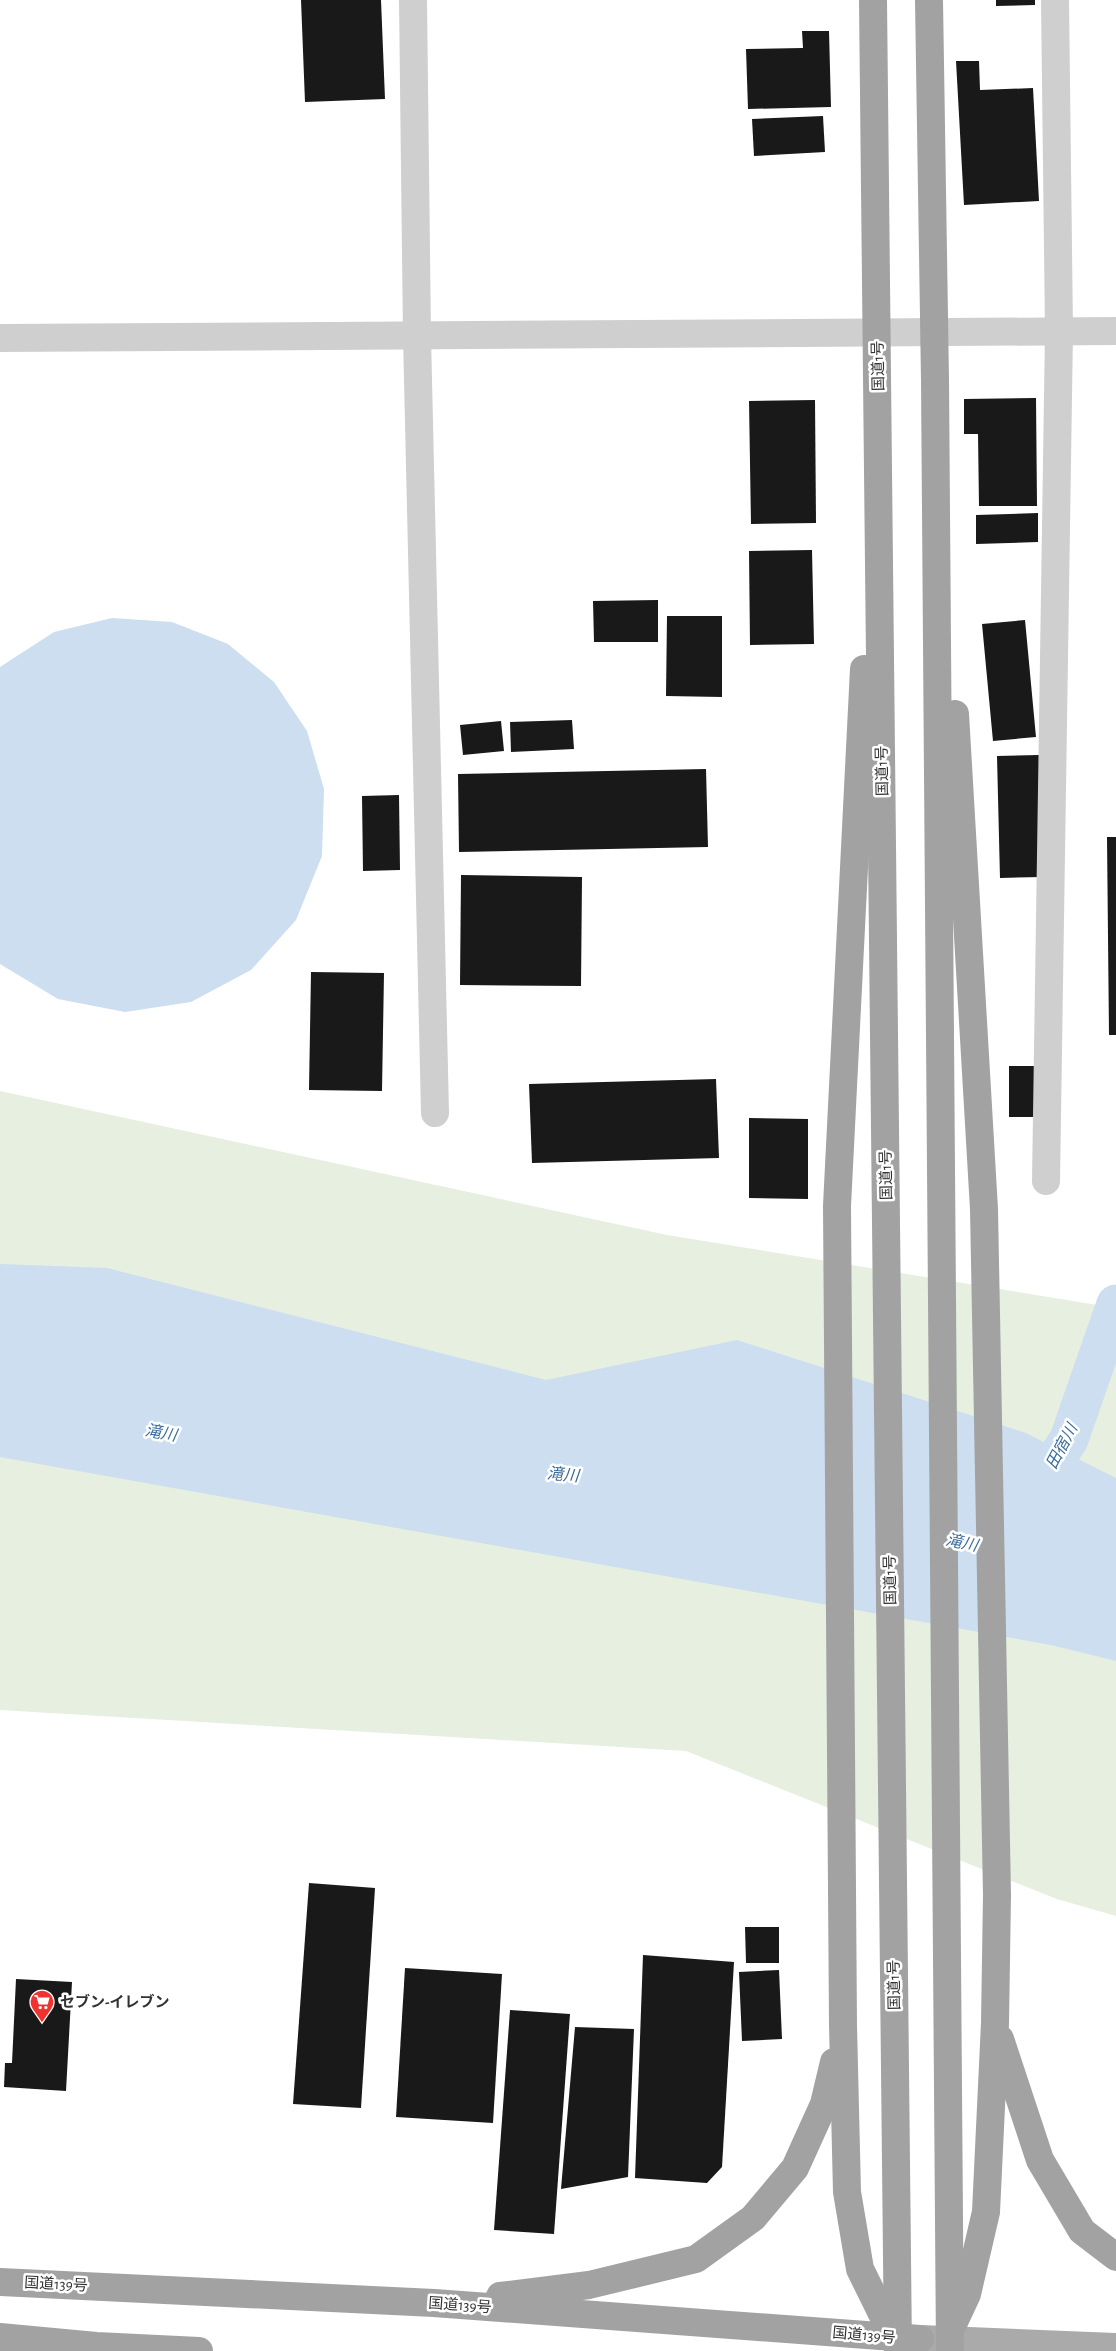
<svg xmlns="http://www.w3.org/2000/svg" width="1116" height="2351" font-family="'Alegreya Sans','Noto Sans JP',sans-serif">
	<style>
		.green { fill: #e7efe0 }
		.water { fill: #ccdeef }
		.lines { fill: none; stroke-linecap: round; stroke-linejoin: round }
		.canal { stroke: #ccdeef; stroke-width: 39 }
		.building { fill: #191919 }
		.minor { stroke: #cfcfcf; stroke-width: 28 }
		.primary { stroke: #aaa; stroke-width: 28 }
		.trunk { stroke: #a2a2a2; stroke-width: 28 }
		.labels { text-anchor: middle; stroke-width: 5; stroke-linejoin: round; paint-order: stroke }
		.street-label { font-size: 15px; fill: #323232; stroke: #fff }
		.poi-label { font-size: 15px; font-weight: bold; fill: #323232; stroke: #fff; text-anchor: start }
		.water-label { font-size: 16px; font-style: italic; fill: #3a6c9b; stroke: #fff }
	</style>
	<rect width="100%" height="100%" fill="#fff"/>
	<polygon class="green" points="0,1091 667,1235 1116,1308 1116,1916 1057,1899 686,1751 0,1710"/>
	<g class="water">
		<polygon points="112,618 172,622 228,644 274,682 307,731 324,789 322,856 296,920 251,970 191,1002 125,1012 58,999 0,964 0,667 54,632"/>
		<polygon points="0,1264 107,1268 546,1380 737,1340 1026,1433 1116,1478 1116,1661 1051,1645 0,1457"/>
	</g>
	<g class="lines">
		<polyline class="canal" points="1033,1495 1069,1439 1116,1304"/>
	</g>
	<g class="building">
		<polygon points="301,0 381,0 385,99 305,102"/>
		<polygon points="996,0 1035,0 1035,5 996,6"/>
		<polygon points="802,31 829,31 831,107 748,109 746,49 803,48"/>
		<polygon points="956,61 979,61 980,90 1033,88 1039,201 964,205"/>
		<polygon points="823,116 825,152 754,156 752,119"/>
		<polygon points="1036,398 1037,506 979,506 978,434 964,434 964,399"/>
		<polygon points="815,400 816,523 751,524 749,401"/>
		<polygon points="1038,513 1038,542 976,544 976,515"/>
		<polygon points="812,550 814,644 750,645 749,551"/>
		<polygon points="658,600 658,642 594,642 593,601"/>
		<polygon points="667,616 722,616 722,697 666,696"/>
		<polygon points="1025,620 1036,737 993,741 982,624"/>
		<polygon points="572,720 574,749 511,752 510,722"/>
		<polygon points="501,721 504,751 463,755 460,725"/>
		<polygon points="1039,755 1042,877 1000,878 997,756"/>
		<polygon points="706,769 708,847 459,852 458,774"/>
		<polygon points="399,795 400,870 363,871 362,796"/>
		<polygon points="1107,837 1116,837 1116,1035 1109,1035"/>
		<polygon points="461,875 582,877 581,986 460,985"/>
		<polygon points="311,972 384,973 382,1091 309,1090"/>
		<rect x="1009" y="1066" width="32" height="51"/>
		<polygon points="716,1079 719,1158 532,1163 529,1084"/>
		<polygon points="749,1118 808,1119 808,1199 749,1198"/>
		<polygon points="309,1883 375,1888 361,2108 293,2104"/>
		<polygon points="745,1927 779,1927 779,1963 746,1963"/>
		<polygon points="643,1955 734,1962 722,2167 707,2183 635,2178"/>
		<polygon points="405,1968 502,1974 493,2123 396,2117"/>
		<polygon points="779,1970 782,2039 742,2041 739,1972"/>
		<polygon points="16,1979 72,1982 66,2091 4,2087 5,2063 12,2063"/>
		<polygon points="510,2010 570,2014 554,2234 494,2230"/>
		<polygon points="575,2027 634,2029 628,2177 561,2189"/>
	</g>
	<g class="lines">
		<g class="minor">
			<polyline points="413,0 417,336 435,1113"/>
			<polyline points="0,338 1116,331"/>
			<polyline points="1046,1181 1059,331 1055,0"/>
		</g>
		<polyline class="primary" points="920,2339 1116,2347"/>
		<g class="trunk">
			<polyline points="873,0 898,2351"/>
			<polyline points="929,0 935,380 950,2351"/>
			<polyline points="864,669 837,1206 843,2025 847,2192 860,2269 894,2338"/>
			<polyline points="1000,2039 1040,2160 1082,2231 1116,2257"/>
			<polyline points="0,2282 434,2303 920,2339"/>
			<polyline points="500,2296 589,2285 696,2259 753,2218 795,2168 824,2104 834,2062"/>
			<polyline points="953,2324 967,2294 986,2212 995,2023 997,1895 984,1209 955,714"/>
			<polyline points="0,2337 96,2346 199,2351"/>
		</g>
	</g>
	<defs>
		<symbol id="supermarket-pin" viewBox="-11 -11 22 30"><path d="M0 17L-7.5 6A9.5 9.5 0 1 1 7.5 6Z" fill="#ef332e" stroke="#fff"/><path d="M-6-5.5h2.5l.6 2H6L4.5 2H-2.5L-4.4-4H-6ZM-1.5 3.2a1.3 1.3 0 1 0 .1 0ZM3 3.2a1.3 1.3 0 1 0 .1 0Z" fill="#fff"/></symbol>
	</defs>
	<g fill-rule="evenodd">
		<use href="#supermarket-pin" x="28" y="1988" width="28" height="38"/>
	</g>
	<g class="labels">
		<g class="street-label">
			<text transform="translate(878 366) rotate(-91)" y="5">国道1号</text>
			<text transform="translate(882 771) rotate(-91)" y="5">国道1号</text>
			<text transform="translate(886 1175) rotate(-91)" y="5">国道1号</text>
			<text transform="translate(890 1580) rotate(-91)" y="5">国道1号</text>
			<text transform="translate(894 1985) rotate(-91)" y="5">国道1号</text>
			<text transform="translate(56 2284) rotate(3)" y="5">国道139号</text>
			<text transform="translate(460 2305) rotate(4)" y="5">国道139号</text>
			<text transform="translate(864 2335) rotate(5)" y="5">国道139号</text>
		</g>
		<g class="poi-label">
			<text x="60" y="2007">セブン-イレブン</text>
		</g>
		<g class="water-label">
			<text transform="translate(161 1432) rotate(10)" y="6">滝川</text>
			<text transform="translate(1061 1446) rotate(-62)" y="6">田宿川</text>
			<text transform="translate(563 1474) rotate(5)" y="6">滝川</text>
			<text transform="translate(962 1542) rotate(12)" y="6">滝川</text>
		</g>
	</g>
</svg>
